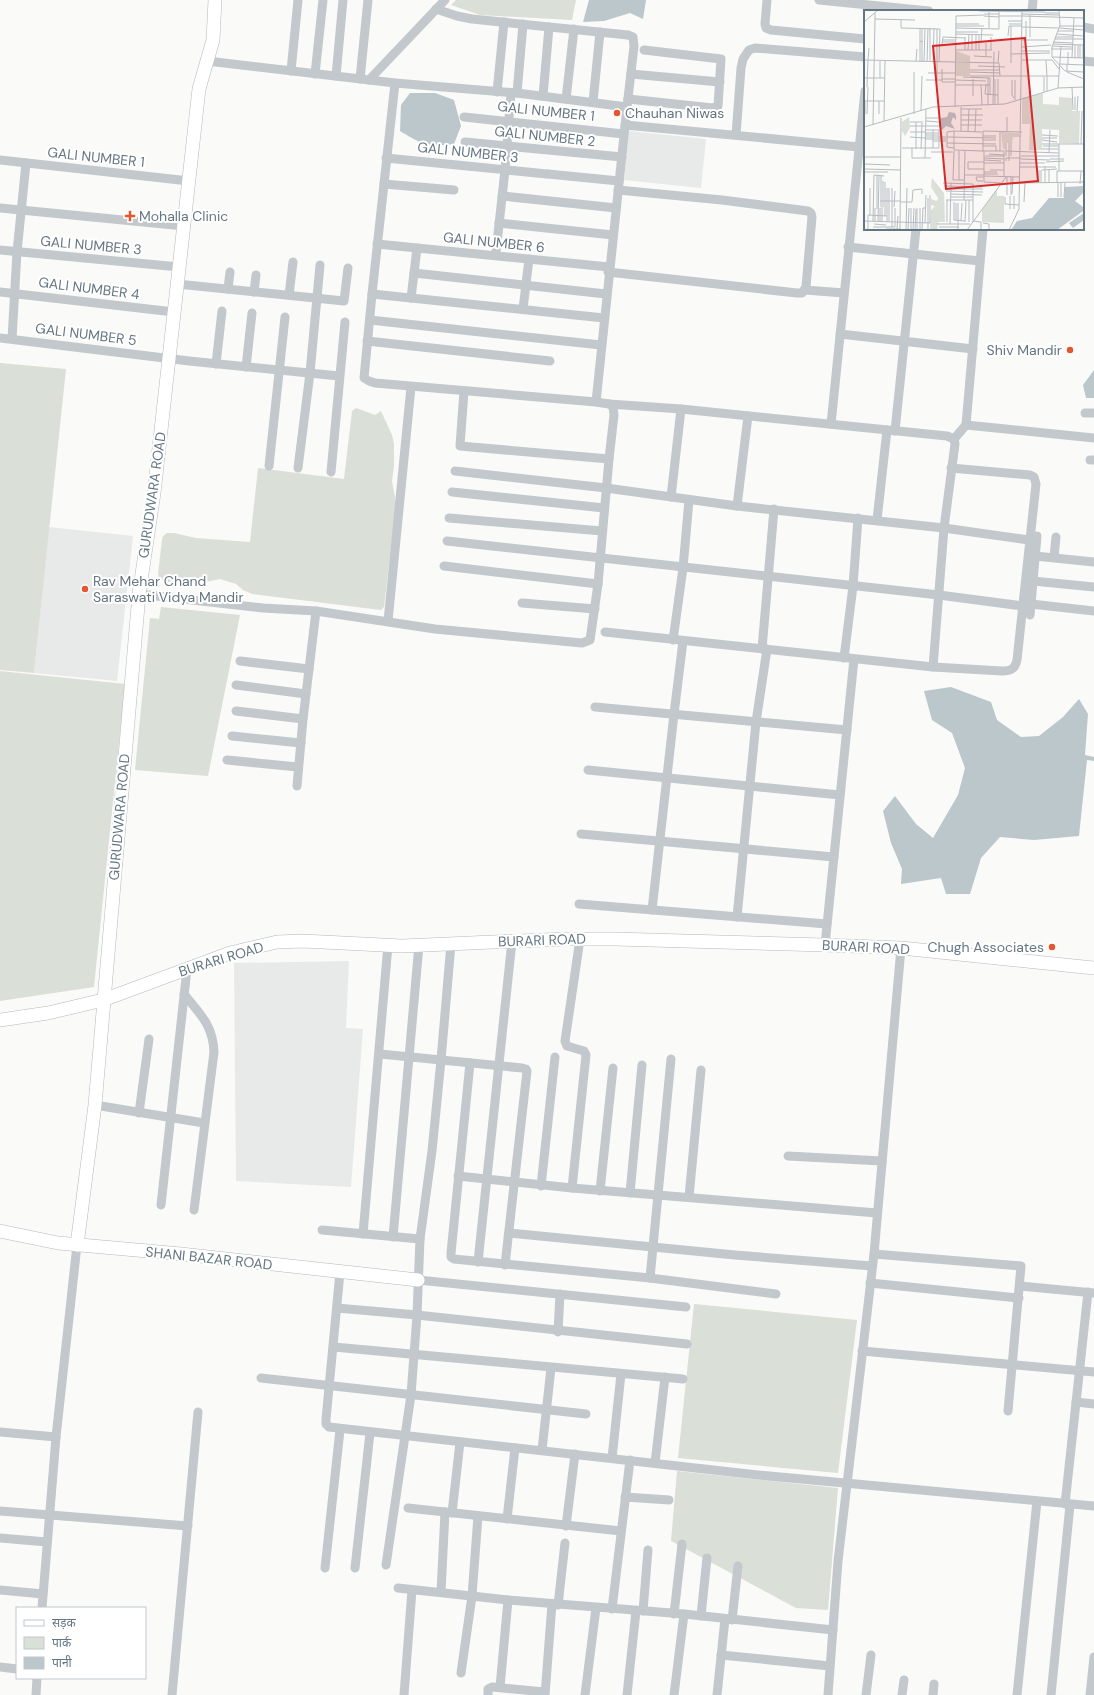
<svg xmlns="http://www.w3.org/2000/svg" width="1094" height="1695" font-family="'DM Sans','Noto Sans Devanagari',sans-serif">
	<style>
		.built { fill: #e8e9e9 }
		.green { fill: #dadfd7 }
		.water { fill: #bbc7cb }
		.lines { fill: none; stroke-linecap: round; stroke-linejoin: round }
		.secondary-casing { stroke: #b3babf; stroke-width: 14 }
		.street { stroke: #c3c8cc; stroke-width: 9 }
		.secondary { stroke: #fff; stroke-width: 13 }
		.poi-dot { fill: #e4572e; stroke: #fff; stroke-width: 1.5 }
		.labels { text-anchor: middle; stroke-width: 4; stroke-linejoin: round; paint-order: stroke }
		.street-label { font-size: 14px; fill: #657683; stroke: #fff }
		.poi-label { font-size: 14px; fill: #657683; stroke: #fff; text-anchor: start }
		.inset-road { fill: none; stroke: #b5bdc2; stroke-width: 1 }
		.view { fill: #d62828; fill-opacity: 0.15; stroke: #d62828; stroke-width: 2 }
		.inset-edge { fill: none; stroke: #657683; stroke-width: 2 }
	</style>
	<rect width="100%" height="100%" fill="#fafaf8"/>
	<g class="built">
		<polygon points="629,131 706,139 701,188 624,180"/>
		<polygon points="49,527 133,536 117,681 34,673"/>
		<polygon points="349,961 346,1028 363,1029 351,1187 236,1181 234,963"/>
	</g>
	<g class="green">
		<polygon points="456,0 576,0 572,20 480,15 451,5"/>
		<polygon points="0,363 66,369 34,673 0,670"/>
		<polygon points="356,408 375,415 381,411 392,435 394,444 394,466 392,481 396,503 384,607 381,610 252,594 243,590 236,584 220,579 206,582 165,582 160,580 158,574 162,540 163,536 167,533 174,533 196,538 250,542 258,468 344,479 352,411"/>
		<polygon points="161,607 240,615 208,776 135,770 150,618 159,619"/>
		<polygon points="0,671 125,684 94,987 0,1001"/>
		<polygon points="694,1304 857,1320 838,1473 678,1458"/>
		<polygon points="677,1471 838,1488 828,1610 796,1608 671,1541"/>
	</g>
	<g class="water">
		<polygon points="589,0 646,0 643,19 630,13 604,21 583,22"/>
		<path d="M410,93H435L454,100L461,126L454,144C427,147 423,145 400,131L401,105Z"/>
		<polygon points="1094,370 1094,398 1086,398 1083,385"/>
		<polygon points="951,687 991,702 997,720 1021,737 1039,736 1063,717 1079,699 1088,714 1085,755 1094,757 1094,761 1087,760 1079,836 1034,840 1000,837 981,858 970,894 946,894 941,878 901,884 902,869 891,843 883,811 895,796 916,824 933,838 958,795 965,768 952,733 932,720 924,691"/>
	</g>
	<g class="lines">
		<defs>
			<g id="secondary">
				<polyline points="0,1020 48,1013 103,1000 230,953 277,942 303,941 402,946 565,939 615,939 825,945 901,948 1094,968"/>
				<polyline points="0,1231 58,1243 181,1254 418,1280"/>
				<polyline points="77,1245 95,1105 139,594 154,493 199,89 213,40 215,0"/>
			</g>
		</defs>
		<use href="#secondary" class="secondary-casing"/>
		<g class="street">
			<polyline points="767,0 765,24 766,28 771,30 865,39"/>
			<polyline points="819,0 929,11"/>
			<polyline points="436,9 457,16 472,19 628,35 633,37 634,46 627,107"/>
			<polyline points="1032,11 1033,0"/>
			<polyline points="1083,27 1094,29"/>
			<polyline points="207,61 395,83 517,93 627,107 596,402"/>
			<polyline points="1083,61 1094,62"/>
			<polyline points="291,71 298,0"/>
			<polyline points="315,74 323,0"/>
			<polyline points="631,74 720,82"/>
			<polyline points="336,76 343,0"/>
			<polyline points="360,79 368,0"/>
			<polyline points="369,80 445,0"/>
			<polyline points="497,92 504,22"/>
			<polyline points="517,93 523,24"/>
			<polyline points="543,96 549,27"/>
			<polyline points="566,99 574,29"/>
			<polyline points="628,99 713,108 718,106 721,59 644,50"/>
			<polyline points="593,102 600,32"/>
			<polyline points="464,117 624,134"/>
			<polyline points="625,125 859,147"/>
			<polyline points="736,135 741,68 743,59 749,50 755,48 865,57"/>
			<polyline points="465,142 622,157"/>
			<polyline points="386,158 547,174"/>
			<polyline points="0,160 189,181"/>
			<polyline points="548,174 619,181"/>
			<polyline points="384,184 454,190"/>
			<polyline points="502,196 616,208"/>
			<polyline points="0,208 184,226"/>
			<polyline points="499,223 613,235"/>
			<polyline points="377,244 609,267"/>
			<polyline points="848,247 980,261"/>
			<polyline points="0,250 179,267"/>
			<polyline points="496,252 505,170 511,93"/>
			<polyline points="608,272 797,293 802,293 806,287 812,217 811,213 808,211 722,200 618,190"/>
			<polyline points="414,273 606,294"/>
			<polyline points="177,284 344,301 348,268"/>
			<polyline points="228,289 230,272"/>
			<polyline points="805,290 844,293"/>
			<polyline points="0,292 174,312"/>
			<polyline points="254,292 256,275"/>
			<polyline points="372,294 604,318"/>
			<polyline points="289,295 293,262"/>
			<polyline points="411,298 417,248"/>
			<polyline points="523,309 529,259"/>
			<polyline points="370,320 601,345"/>
			<polyline points="840,334 973,349"/>
			<polyline points="0,338 189,361 339,376"/>
			<polyline points="12,339 17,252 26,163"/>
			<polyline points="367,341 550,361"/>
			<polyline points="216,364 222,311"/>
			<polyline points="246,367 252,313"/>
			<polyline points="464,391 460,446 609,459"/>
			<polyline points="1085,413 1094,413"/>
			<polyline points="831,424 865,91"/>
			<polyline points="966,425 1094,438"/>
			<polyline points="895,431 916,229"/>
			<polyline points="954,439 966,425 983,229"/>
			<polyline points="1090,460 1094,460"/>
			<polyline points="269,466 285,317"/>
			<polyline points="298,468 310,373 320,265"/>
			<polyline points="455,471 606,488 737,506 944,528 1029,540"/>
			<polyline points="331,472 345,322"/>
			<polyline points="452,492 604,508"/>
			<polyline points="671,497 681,409"/>
			<polyline points="737,506 748,416"/>
			<polyline points="449,518 602,531"/>
			<polyline points="877,520 887,430"/>
			<polyline points="447,541 939,595 1023,606"/>
			<polyline points="1035,556 1094,562"/>
			<polyline points="1054,557 1056,537"/>
			<polyline points="444,566 598,584"/>
			<polyline points="1033,581 1094,587"/>
			<polyline points="139,594 263,608 316,611 435,629 582,643 590,640 598,584 609,459 614,415 613,407 609,404 596,402 375,383 369,381 364,378 372,294 395,83"/>
			<polyline points="522,603 595,609"/>
			<polyline points="1031,604 1094,611"/>
			<polyline points="1030,615 1037,536"/>
			<polyline points="388,621 411,387"/>
			<polyline points="605,632 933,667 944,528 955,444 954,439 947,436 681,409 609,404"/>
			<polyline points="673,640 683,568 689,500"/>
			<polyline points="762,649 774,509"/>
			<polyline points="844,658 853,586 858,518"/>
			<polyline points="240,661 309,669"/>
			<path d="M933,667L1002,671C1011,671 1015,669 1017,660L1036,484L1034,477L1030,475L951,468"/>
			<polyline points="236,685 306,694"/>
			<polyline points="595,707 847,730"/>
			<polyline points="236,711 303,719"/>
			<polyline points="232,736 301,743"/>
			<polyline points="227,760 298,767"/>
			<polyline points="588,770 840,795"/>
			<polyline points="297,786 303,719 316,611"/>
			<polyline points="581,834 834,857"/>
			<polyline points="579,904 827,924"/>
			<polyline points="652,910 674,714 683,641"/>
			<polyline points="737,917 756,722 767,649"/>
			<polyline points="825,945 854,659"/>
			<path d="M184,994C200,1014 213,1025 214,1052L194,1210"/>
			<polyline points="380,1054 522,1068 526,1069 527,1071 505,1265"/>
			<polyline points="470,1063 451,1253 451,1257 454,1259 650,1278 776,1294"/>
			<polyline points="95,1105 204,1123"/>
			<polyline points="139,1113 149,1039"/>
			<polyline points="788,1156 882,1161"/>
			<polyline points="458,1176 572,1188 877,1213"/>
			<polyline points="541,1186 555,1057"/>
			<polyline points="572,1188 586,1055 584,1051 567,1046 565,1041 580,939"/>
			<polyline points="600,1191 613,1068"/>
			<polyline points="630,1193 642,1065"/>
			<polyline points="689,1197 701,1070"/>
			<polyline points="161,1205 187,969"/>
			<polyline points="322,1230 420,1239"/>
			<polyline points="509,1233 735,1255 872,1266"/>
			<polyline points="363,1234 388,945"/>
			<polyline points="393,1237 419,945"/>
			<polyline points="874,1254 1021,1266 1008,1411"/>
			<polyline points="478,1262 512,941"/>
			<polyline points="340,1272 326,1419 326,1424 329,1427 758,1475 1094,1506"/>
			<polyline points="650,1278 671,1059"/>
			<polyline points="418,1280 686,1307"/>
			<polyline points="870,1283 1019,1298"/>
			<polyline points="1020,1286 1094,1293"/>
			<polyline points="337,1308 417,1315 687,1344"/>
			<polyline points="558,1332 560,1294"/>
			<polyline points="334,1347 683,1379"/>
			<polyline points="862,1351 1094,1372"/>
			<polyline points="261,1378 586,1414"/>
			<polyline points="1076,1402 1094,1404"/>
			<polyline points="0,1432 56,1437"/>
			<polyline points="542,1450 551,1368"/>
			<polyline points="612,1458 621,1374"/>
			<polyline points="655,1463 665,1377"/>
			<polyline points="625,1497 669,1500"/>
			<polyline points="1065,1504 1088,1292"/>
			<polyline points="408,1508 621,1531"/>
			<polyline points="0,1511 188,1526"/>
			<polyline points="452,1513 460,1442"/>
			<polyline points="507,1519 515,1448"/>
			<polyline points="566,1526 575,1454"/>
			<polyline points="0,1538 47,1542"/>
			<polyline points="386,1565 411,1395 417,1315 420,1239 432,1151 441,1060 451,944"/>
			<polyline points="325,1568 340,1430"/>
			<polyline points="355,1568 370,1433"/>
			<polyline points="398,1588 508,1600 684,1614 833,1630"/>
			<polyline points="0,1590 43,1594"/>
			<polyline points="441,1592 445,1512"/>
			<polyline points="558,1605 565,1543"/>
			<polyline points="42,1608 56,1437 77,1245"/>
			<polyline points="612,1609 630,1460"/>
			<polyline points="643,1611 648,1550"/>
			<polyline points="674,1614 682,1544"/>
			<polyline points="701,1616 707,1558"/>
			<polyline points="732,1620 738,1566"/>
			<polyline points="721,1655 830,1666"/>
			<polyline points="0,1667 17,1669"/>
			<polyline points="461,1673 472,1596 478,1516"/>
			<polyline points="500,1687 508,1600"/>
			<polyline points="36,1695 37,1678"/>
			<polyline points="172,1695 198,1412"/>
			<polyline points="404,1695 412,1590"/>
			<polyline points="488,1695 488,1689 492,1687 545,1692"/>
			<polyline points="545,1695 552,1604"/>
			<polyline points="585,1695 596,1608"/>
			<polyline points="627,1695 636,1611"/>
			<polyline points="674,1695 684,1614"/>
			<polyline points="717,1695 725,1619"/>
			<polyline points="828,1695 838,1561 874,1254 901,948"/>
			<polyline points="866,1695 871,1655"/>
			<polyline points="902,1695 904,1680"/>
			<polyline points="933,1695 934,1684"/>
			<polyline points="1017,1695 1037,1501"/>
			<polyline points="1051,1695 1070,1505"/>
			<polyline points="1090,1695 1094,1657"/>
		</g>
		<use href="#secondary" class="secondary"/>
	</g>
	<g class="poi-dot">
		<circle cx="617" cy="113" r="4"/>
		<path d="M128 210h4v4h4v4h-4v4h-4v-4h-4v-4h4z"/>
		<circle cx="1070" cy="350" r="4"/>
		<circle cx="85" cy="589" r="4"/>
		<circle cx="1052" cy="947" r="4"/>
	</g>
	<g class="labels">
		<g class="street-label">
			<text transform="translate(546 111) rotate(6)" y="5">GALI NUMBER 1</text>
			<text transform="translate(545 136) rotate(6)" y="5">GALI NUMBER 2</text>
			<text transform="translate(468 152) rotate(6)" y="5">GALI NUMBER 3</text>
			<text transform="translate(96 157) rotate(6)" y="5">GALI NUMBER 1</text>
			<text transform="translate(494 242) rotate(6)" y="5">GALI NUMBER 6</text>
			<text transform="translate(91 245) rotate(5)" y="5">GALI NUMBER 3</text>
			<text transform="translate(89 288) rotate(7)" y="5">GALI NUMBER 4</text>
			<text transform="translate(86 334) rotate(7)" y="5">GALI NUMBER 5</text>
			<text transform="translate(152 495) rotate(-82)" y="5">GURUDWARA ROAD</text>
			<text transform="translate(119 817) rotate(-85)" y="5">GURUDWARA ROAD</text>
			<text transform="translate(542 940) rotate(-2)" y="5">BURARI ROAD</text>
			<text transform="translate(866 947) rotate(3)" y="5">BURARI ROAD</text>
			<text transform="translate(221 959) rotate(-17)" y="5">BURARI ROAD</text>
			<text transform="translate(209 1258) rotate(6)" y="5">SHANI BAZAR ROAD</text>
		</g>
		<g class="poi-label">
			<text x="625" y="118">Chauhan Niwas</text>
			<text x="139" y="221">Mohalla Clinic</text>
			<text x="1062" y="355" text-anchor="end">Shiv Mandir</text>
			<text x="93" y="586">Rav Mehar Chand<tspan x="93" dy="16">Saraswati Vidya Mandir</tspan></text>
			<text x="1044" y="952" text-anchor="end">Chugh Associates</text>
		</g>
	</g>
	<g transform="translate(864 10)">
		<rect width="220" height="220" fill="#fafaf8"/>
		<path d="M92,41L106,46V52L92,51ZM92,53H106V66H92ZM179,83V94L195,95V87L208,88V101H216L215,134L195,133V120L178,119V140H165L166,114H158V88ZM45,107L46,118L41,126L38,121V112ZM137,122L155,123L156,127H149L148,133H141V139H139ZM68,168L80,183L81,212H74L73,220H66L67,200L71,196L67,195V189L73,191L74,188L67,177ZM133,179V186H140V213L118,212V200Z" fill="#dadfd7"/>
		<path d="M85,102L91,103L92,106V110L89,107L87,113L91,119L82,116L78,120L75,116L77,108L83,107ZM220,176V182L211,191L219,197V201L193,220H147L153,211L168,208L185,188H200L201,177ZM220,203V210L209,218L205,213Z" fill="#bbc7cb"/>
		<path class="inset-road" d="M195,0L196,15L188,37V47L201,61L220,62M115,1L181,2M11,3V9L51,10M181,3H195M120,4H135M158,4L195,5M166,5V27M120,6L135,7M135,6H158M158,6L220,8M37,10V18L76,19L75,52M144,11H158M162,11V30M0,12L14,0M92,14H115M145,14H158M92,16H120M196,16H220M158,17L194,18M56,18V31L59,32M92,18L135,19V2M125,18V2M195,18L220,20M194,21H210M92,22H114M92,24L129,25M193,24L220,26M115,25V40M144,26L145,16H158M127,27V40M191,27H209M191,29H220M78,30H91M158,30H184M78,32H91M117,32L118,18M189,32L209,33M78,34L79,27L101,28M189,34L220,35M188,36L208,37M158,37L187,35M187,39H208M91,40H128M101,40V27M104,40L105,24M108,40V24M112,40V25M158,41H186M147,44L186,43M110,46L128,47M122,47V33M189,47L220,48M208,47L210,8M211,48V35M214,48V35M216,48V35M219,48V35M0,50L135,53L136,66M4,50L5,38M158,50H188L196,60M182,50L183,67M52,51L53,39M56,52V31M58,52V18M60,52L61,18M63,52L64,18M66,52V18M69,52L70,18M73,52V19M134,53L135,41M147,53V16M196,54L220,55M203,55V62L220,69M204,55V42M114,56L141,57M78,59V72H91M106,60H135M106,62L136,63M64,63H91M106,66H195M99,67L126,68V85M0,68H21M16,68V51M78,69H91M134,69V94M62,70H78M73,70V52M91,70L122,71M148,70V85L150,88M122,74L121,84L134,85M91,75H126M117,75L118,95M3,77L4,50M208,77L209,100M194,78L197,37M183,81V67M180,82V67M109,86V69M151,90V70M0,91H20M129,94L130,42M131,94V69M124,95V68M91,97L92,6L120,5M97,99H118M211,100V87M57,101L58,66M213,101L214,86M1,104V91M3,104L4,77M15,104V91M50,104V62M97,105H119M62,108H75M97,110H118M20,111L21,51M62,111L75,112M46,112H59M9,114L11,9M97,115H118M46,116H75M0,117L69,97L141,94L194,78L220,77M62,120H75V138M97,121V97M143,121V107M46,122H62M104,122L105,99M111,122L112,99M118,122L90,121V140L119,141M62,123H75M62,125H75M178,125L194,126M119,126H132M46,127L62,128M62,127H82M83,127L132,128M178,128H193M61,129H82M119,130H132M178,130L193,132M69,131H82M83,133L132,134M178,134H220M217,134L218,101M119,136H132V141M179,136H195M38,138H75M48,138V148H67M69,138V120M90,138L83,137V122L90,121M52,139V112M57,139L58,113M178,139H195M90,141L89,170H100M120,141V166L156,167M136,141V121M142,141L195,143M67,142H89M185,142L186,120M125,144L140,145M121,146H140M142,146V133M147,146V133M157,146H195M0,147H37M61,148L62,99M120,148L140,149M157,149L186,150M186,149H200M120,150L137,151M142,151V148H157M145,151V133M182,152L200,151M120,153H140M156,153H181M0,154L26,155M156,157H192M0,159L37,160M120,159H104V152H120M126,160H140M178,160L193,159M195,161V134M0,162H24M120,162H133M120,164H134M100,165H120M120,166V172L137,173M140,166V141H119V121L158,122M95,170V141M119,171H113L112,167H120M79,173L109,174V190M155,173L220,172M175,173V160M177,173V160M181,173V156M185,173V160M193,173V161H220M216,174L217,161M80,176L118,177M82,179H119M82,181L119,182M87,184L118,185M148,184L149,167M143,185V167M147,185V167M87,187H109M141,187V194L155,195M194,187V173M197,187V173M200,187L201,173M82,190H109V212M100,190L101,141M16,191H37M28,191V178M37,192H48L49,180L58,179V184M90,192V210L101,211M160,192L161,173M17,197V165M19,197V171M30,197L31,181M11,198V211M13,199V165M146,199V186M150,199V186M6,205V178M21,206V172M92,210V193M0,211L66,213V185M9,211L10,165L20,166M14,211L15,165M16,211V198M23,211V178M25,211V178M97,211L98,193M109,211L117,212V219M18,212V197M83,212V190M101,212L102,190M105,212V190M61,213L62,185M119,213L125,214V220M10,214L22,215M73,214H106M86,214L87,173M9,217H31V198M28,217V191M75,217H95M22,219H36L37,108M33,219L34,206M4,220V205L23,206M42,220L43,178M44,220L45,198M47,220V198M49,220L50,198M51,220L52,199M53,220V198M56,220V198M58,220L59,198H61M64,220V188M94,220V193M103,220L142,167M145,220L155,199L158,0"/>
		<path class="view" d="M161,28L174,171L82,179L69,36Z"/>
		<rect width="220" height="220" class="inset-edge"/>
	</g>
	<rect x="16" y="1607" width="130" height="72" fill="#ffffff" stroke="#c1c8cd"/>
	<rect x="24" y="1620" width="20" height="6" fill="#ffffff" stroke="#c1c8cd"/>
	<text x="52" y="1627" font-size="12" fill="#657683">सड़क</text>
	<rect x="24" y="1637" width="20" height="12" fill="#dadfd7" stroke="#c1c8cd"/>
	<text x="52" y="1647" font-size="12" fill="#657683">पार्क</text>
	<rect x="24" y="1657" width="20" height="12" fill="#bbc7cb" stroke="#c1c8cd"/>
	<text x="52" y="1667" font-size="12" fill="#657683">पानी</text>
</svg>
